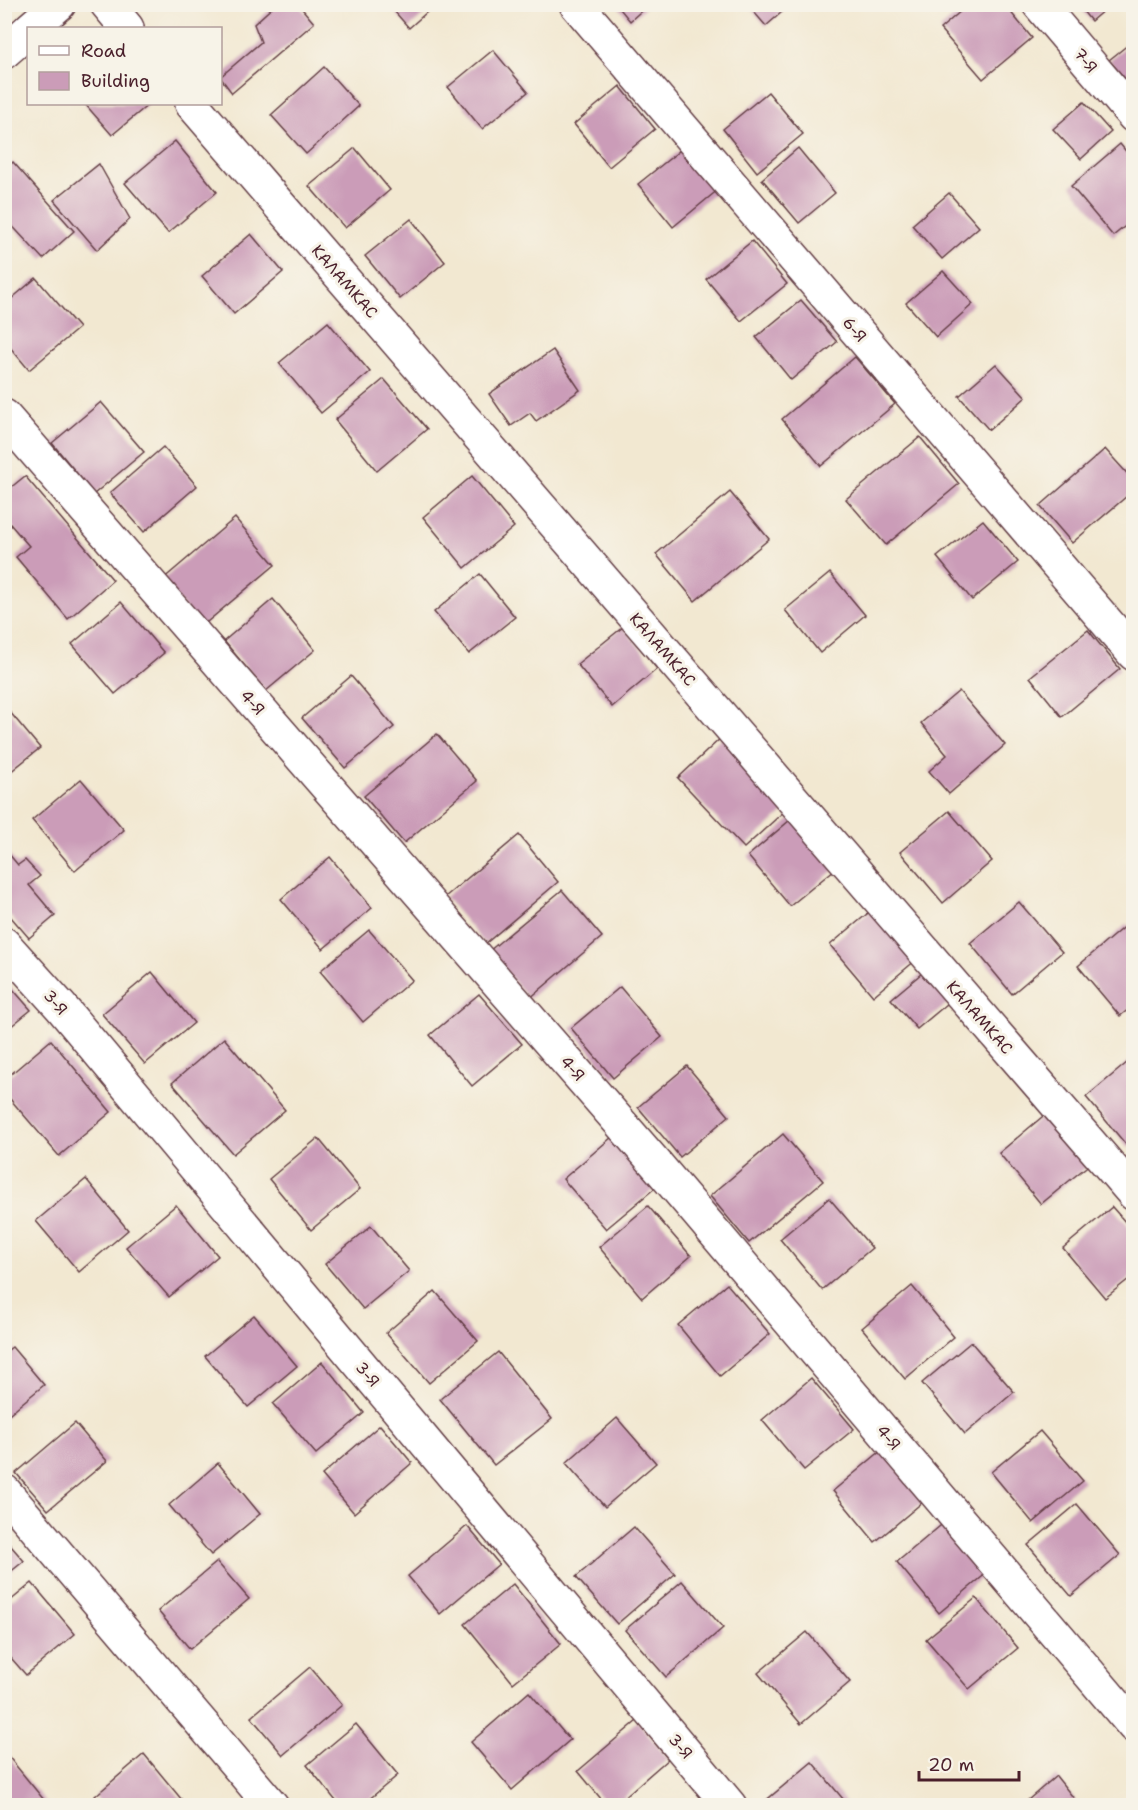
<svg xmlns="http://www.w3.org/2000/svg" width="1138" height="1810" font-family="'Shantell Sans',sans-serif">
	<style>
		.building { fill: #cb9cb8 }
		.lines { fill: none; stroke-linecap: round; stroke-linejoin: round }
		.minor-casing { stroke: #633d44; stroke-width: 36 }
		.minor { stroke: #fff; stroke-width: 33 }
		.labels { text-anchor: middle; stroke-width: 6; stroke-linejoin: round; paint-order: stroke }
		.street-label { font-size: 16px; fill: #4a1f2b; stroke: #f7f3e8 }
	</style>
	<rect width="100%" height="100%" fill="#f7f3e8"/>
	<filter id="ink" filterUnits="userSpaceOnUse"><feTurbulence type="fractalNoise" baseFrequency=".0167" numOctaves="2"/><feDisplacementMap in="SourceGraphic" scale="12" xChannelSelector="R" yChannelSelector="G"/><feConvolveMatrix kernelMatrix="1 2 1 2 8 2 1 2 1" color-interpolation-filters="sRGB"/></filter>
	<filter id="wash" filterUnits="userSpaceOnUse"><feTurbulence type="fractalNoise" baseFrequency=".008" numOctaves="4" result="noise"/><feDisplacementMap in="SourceGraphic" scale="24" xChannelSelector="R" yChannelSelector="G"/><feGaussianBlur stdDeviation="1.35" result="paint"/><feColorMatrix in="noise" values="0 0 0 0 0 0 0 0 0 0 0 0 0 0 0 0 0 1.4 0 .05"/><feComposite in="paint" operator="in"/></filter>
	<g filter="url(#wash)">
		<rect width="100%" height="100%" fill="#f2e8d1"/>
		<g id="blocks">
			<g class="building">
				<polygon points="276,4 298,4 314,23 232,93 220,77 261,42 254,24"/>
				<polygon points="388,4 436,4 409,28"/>
				<polygon points="616,4 649,4 630,21"/>
				<polygon points="747,4 791,4 766,26"/>
				<polygon points="969,4 1004,4 1032,38 983,79 940,29"/>
				<polygon points="1077,4 1111,4 1091,21"/>
				<polygon points="1134,40 1134,89 1109,60"/>
				<polygon points="493,50 528,92 482,129 448,87"/>
				<polygon points="324,67 359,106 306,154 271,115"/>
				<polygon points="620,86 655,129 609,167 574,124"/>
				<polygon points="768,92 803,134 757,172 723,129"/>
				<polygon points="1084,102 1111,132 1081,159 1053,129"/>
				<polygon points="85,104 149,104 112,135"/>
				<polygon points="175,141 217,192 168,233 125,183"/>
				<polygon points="1120,144 1134,161 1134,219 1113,236 1071,186"/>
				<polygon points="684,147 719,189 673,227 638,184"/>
				<polygon points="355,148 390,190 345,228 309,186"/>
				<polygon points="798,148 835,193 799,223 762,179"/>
				<polygon points="13,162 74,231 43,259 4,217 4,170"/>
				<polygon points="99,164 130,219 97,250 54,200"/>
				<polygon points="949,193 979,227 942,259 912,225"/>
				<polygon points="411,219 445,262 400,299 365,256"/>
				<polygon points="251,234 283,272 234,314 202,276"/>
				<polygon points="752,241 787,284 741,321 706,279"/>
				<polygon points="943,271 973,304 936,337 906,303"/>
				<polygon points="36,278 79,328 29,370 4,340 4,305"/>
				<polygon points="801,300 837,342 791,380 756,337"/>
				<polygon points="328,322 370,372 321,413 279,363"/>
				<polygon points="553,350 580,390 536,421 530,413 511,426 489,394"/>
				<polygon points="855,357 895,404 821,466 782,419"/>
				<polygon points="996,364 1026,397 989,430 959,396"/>
				<polygon points="384,379 427,429 377,471 335,420"/>
				<polygon points="101,402 144,452 94,494 52,443"/>
				<polygon points="920,437 959,484 886,545 846,499"/>
				<polygon points="163,447 197,486 144,532 110,493"/>
				<polygon points="1105,449 1134,481 1134,490 1072,543 1040,506"/>
				<polygon points="25,476 113,580 68,619 16,557 29,546 4,517 4,493"/>
				<polygon points="472,476 514,527 465,568 423,517"/>
				<polygon points="730,492 769,539 695,601 656,554"/>
				<polygon points="235,518 275,565 201,627 162,580"/>
				<polygon points="983,520 1018,562 972,600 937,557"/>
				<polygon points="830,573 865,615 820,653 785,610"/>
				<polygon points="480,574 515,617 469,654 434,612"/>
				<polygon points="273,599 315,650 266,691 224,641"/>
				<polygon points="121,602 164,653 115,694 72,644"/>
				<polygon points="623,627 657,669 612,707 577,664"/>
				<polygon points="1088,630 1120,669 1062,717 1030,677"/>
				<polygon points="351,676 394,727 345,768 302,718"/>
				<polygon points="959,691 1005,745 949,794 929,771 947,755 921,723"/>
				<polygon points="4,705 40,748 4,777"/>
				<polygon points="437,734 477,781 404,843 364,796"/>
				<polygon points="723,736 789,807 744,848 678,778"/>
				<polygon points="81,779 124,830 75,871 32,820"/>
				<polygon points="949,811 992,861 943,903 900,852"/>
				<polygon points="797,814 840,865 790,906 748,856"/>
				<polygon points="519,835 558,882 485,944 445,897"/>
				<polygon points="8,853 18,865 25,860 40,876 29,885 55,916 29,938 4,909 4,855"/>
				<polygon points="330,857 372,908 323,949 281,899"/>
				<polygon points="562,890 602,937 529,999 489,951"/>
				<polygon points="1019,902 1062,952 1012,994 970,943"/>
				<polygon points="879,904 922,955 873,996 830,945"/>
				<polygon points="1127,924 1134,932 1134,1005 1120,1016 1078,966"/>
				<polygon points="369,930 412,980 363,1022 320,971"/>
				<polygon points="928,968 953,999 917,1029 891,999"/>
				<polygon points="152,972 194,1023 145,1064 102,1014"/>
				<polygon points="4,979 31,1010 4,1032"/>
				<polygon points="620,987 662,1037 613,1078 571,1028"/>
				<polygon points="479,994 522,1044 472,1086 430,1035"/>
				<polygon points="224,1038 285,1110 233,1154 172,1083"/>
				<polygon points="51,1040 111,1112 59,1156 4,1092 4,1080"/>
				<polygon points="1134,1057 1134,1143 1128,1147 1086,1097"/>
				<polygon points="687,1066 729,1116 680,1157 638,1107"/>
				<polygon points="1048,1112 1091,1163 1041,1204 999,1153"/>
				<polygon points="783,1134 823,1181 749,1243 710,1196"/>
				<polygon points="612,1137 655,1188 606,1229 563,1179"/>
				<polygon points="318,1138 360,1189 311,1230 269,1179"/>
				<polygon points="86,1179 128,1230 79,1272 36,1221"/>
				<polygon points="829,1198 872,1248 822,1290 780,1239"/>
				<polygon points="176,1205 218,1256 169,1297 126,1247"/>
				<polygon points="648,1206 691,1256 642,1298 599,1247"/>
				<polygon points="1112,1207 1134,1232 1134,1275 1105,1298 1063,1248"/>
				<polygon points="371,1226 409,1271 363,1309 325,1264"/>
				<polygon points="727,1284 770,1334 720,1376 678,1325"/>
				<polygon points="912,1286 954,1337 905,1379 862,1328"/>
				<polygon points="435,1291 478,1341 429,1383 386,1333"/>
				<polygon points="254,1315 297,1366 248,1407 205,1356"/>
				<polygon points="971,1342 1014,1392 965,1434 922,1383"/>
				<polygon points="12,1347 44,1385 4,1418 4,1353"/>
				<polygon points="498,1352 552,1419 494,1465 440,1399"/>
				<polygon points="322,1362 364,1413 316,1454 273,1404"/>
				<polygon points="811,1378 854,1429 804,1470 762,1420"/>
				<polygon points="617,1418 656,1463 605,1507 566,1463"/>
				<polygon points="75,1423 107,1461 48,1510 16,1473"/>
				<polygon points="380,1425 412,1463 354,1513 322,1475"/>
				<polygon points="1040,1431 1083,1481 1033,1523 991,1472"/>
				<polygon points="882,1450 924,1501 875,1542 833,1491"/>
				<polygon points="218,1463 260,1514 211,1555 169,1505"/>
				<polygon points="1077,1504 1120,1555 1071,1596 1028,1545"/>
				<polygon points="946,1521 988,1572 939,1613 897,1562"/>
				<polygon points="467,1526 499,1564 440,1614 408,1576"/>
				<polygon points="634,1527 675,1574 617,1624 576,1577"/>
				<polygon points="4,1538 24,1561 4,1577"/>
				<polygon points="217,1562 249,1599 190,1649 158,1611"/>
				<polygon points="682,1581 723,1628 666,1677 625,1630"/>
				<polygon points="32,1583 75,1634 26,1675 4,1650 4,1606"/>
				<polygon points="513,1584 561,1644 513,1683 465,1624"/>
				<polygon points="976,1598 1018,1648 969,1689 926,1639"/>
				<polygon points="807,1632 850,1682 801,1724 758,1673"/>
				<polygon points="310,1667 342,1705 283,1755 251,1717"/>
				<polygon points="529,1692 570,1740 512,1790 471,1742"/>
				<polygon points="637,1721 668,1759 614,1806 607,1806 578,1771"/>
				<polygon points="356,1724 398,1775 361,1806 340,1806 307,1765"/>
				<polygon points="144,1754 187,1806 103,1806 95,1796"/>
				<polygon points="8,1756 49,1806 4,1806 4,1760"/>
				<polygon points="812,1762 849,1806 765,1806 763,1803"/>
				<polygon points="1056,1776 1080,1806 1021,1806"/>
			</g>
		</g>
	</g>
	<g filter="url(#ink)">
		<use href="#blocks" fill-opacity="0" stroke="#633d44" stroke-width="1.5"/>
		<g class="lines">
			<defs>
				<g id="minor">
					<polyline points="107,4 127,28"/>
					<polyline points="576,4 1134,654"/>
					<polyline points="1039,4 1134,116"/>
					<polyline points="31,28 59,4"/>
					<polyline points="4,52 28,31"/>
					<polyline points="192,104 1134,1194"/>
					<polyline points="4,416 657,1165 1134,1726"/>
					<polyline points="4,944 61,1007 730,1806"/>
					<polyline points="4,1491 272,1806"/>
				</g>
			</defs>
			<use href="#minor" class="minor-casing"/>
			<use href="#minor" class="minor"/>
		</g>
	</g>
	<g class="labels">
		<g class="street-label">
			<text transform="translate(1086 60) rotate(50)" y="6">7-Я</text>
			<text transform="translate(345 281) rotate(49)" y="6">КАЛАМКАС</text>
			<text transform="translate(855 329) rotate(49)" y="6">6-Я</text>
			<text transform="translate(663 649) rotate(49)" y="6">КАЛАМКАС</text>
			<text transform="translate(253 702) rotate(49)" y="6">4-Я</text>
			<text transform="translate(56 1002) rotate(49)" y="6">3-Я</text>
			<text transform="translate(980 1017) rotate(49)" y="6">КАЛАМКАС</text>
			<text transform="translate(573 1068) rotate(49)" y="6">4-Я</text>
			<text transform="translate(368 1374) rotate(50)" y="6">3-Я</text>
			<text transform="translate(889 1437) rotate(50)" y="6">4-Я</text>
			<text transform="translate(681 1746) rotate(50)" y="6">3-Я</text>
		</g>
	</g>
	<rect width="1138" height="1810" fill="none" stroke="#f7f3e8" stroke-width="24"/>
	<rect x="27" y="27" width="195" height="78" fill="#f7f3e8" stroke="#b29e9c" stroke-width="1.5"/>
	<rect x="39" y="46" width="30" height="9" fill="#ffffff" stroke="#b29e9c" stroke-width="1.5"/>
	<text x="81" y="57" font-size="18" fill="#4a1f2b">Road</text>
	<rect x="39" y="72" width="30" height="18" fill="#cb9cb8" stroke="#b29e9c" stroke-width="1.5"/>
	<text x="81" y="87" font-size="18" fill="#4a1f2b">Building</text>
	<path d="M919 1771v9h100v-9" fill="none" stroke="#4a1f2b" stroke-width="3"/>
	<text x="928" y="1771" font-size="18" fill="#4a1f2b" stroke="#f7f3e8" stroke-width="4.5" paint-order="stroke">20 m</text>
</svg>
